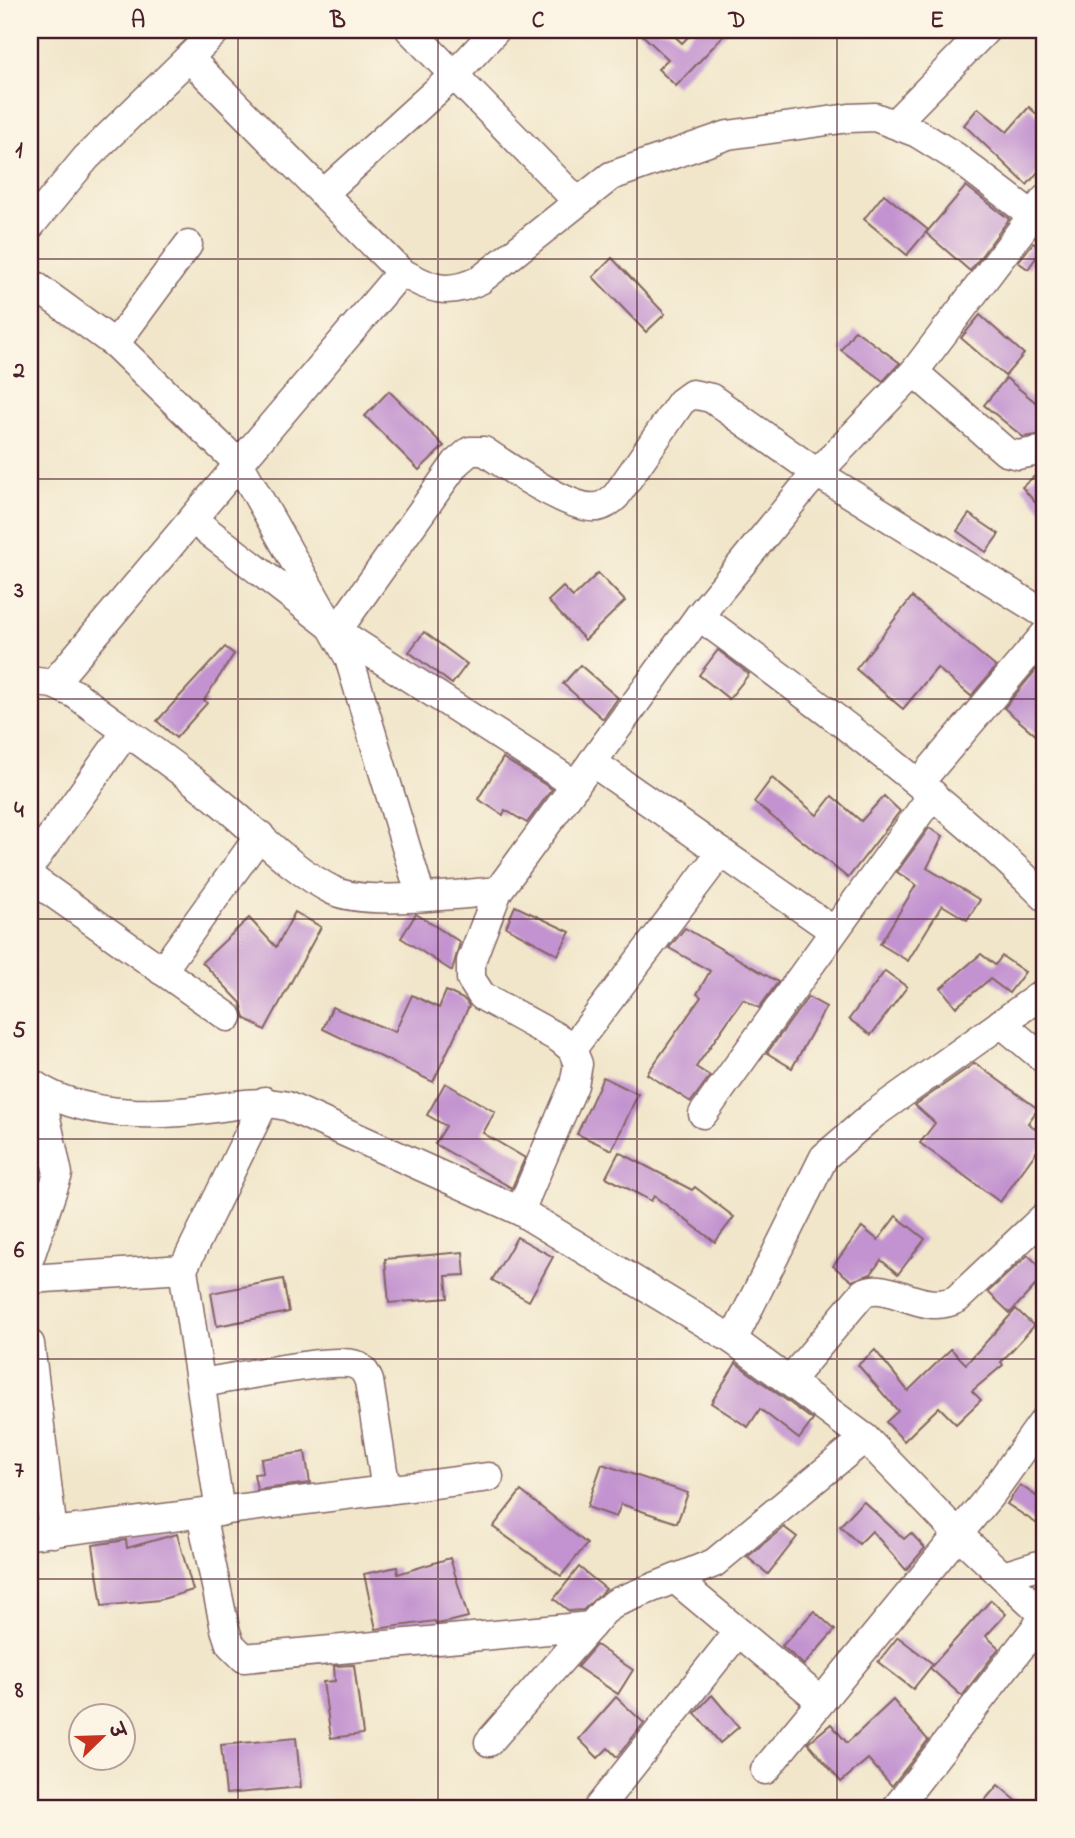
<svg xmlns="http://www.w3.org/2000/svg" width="1075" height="1838" font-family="'Indie Flower','Playpen Sans Deva',sans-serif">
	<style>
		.building { fill: #c293d0 }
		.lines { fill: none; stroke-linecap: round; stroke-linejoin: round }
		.minor-casing { stroke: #846563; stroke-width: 31 }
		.minor { stroke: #fff; stroke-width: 28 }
		.grid { fill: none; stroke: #4a1f2b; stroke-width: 2; stroke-opacity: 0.55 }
		.neatline { fill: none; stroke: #4a1f2b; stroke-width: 2.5 }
		.grid-label { font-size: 23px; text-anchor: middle; font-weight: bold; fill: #4a1f2b }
	</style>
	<rect width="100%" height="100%" fill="#fcf5e5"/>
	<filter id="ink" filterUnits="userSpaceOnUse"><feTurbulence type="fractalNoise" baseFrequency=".0143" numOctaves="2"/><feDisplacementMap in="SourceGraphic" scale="14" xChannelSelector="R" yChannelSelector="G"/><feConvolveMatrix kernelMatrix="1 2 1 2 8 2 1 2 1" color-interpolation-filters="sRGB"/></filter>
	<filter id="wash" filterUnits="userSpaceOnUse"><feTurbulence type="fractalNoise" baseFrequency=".00686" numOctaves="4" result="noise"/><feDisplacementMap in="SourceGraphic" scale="28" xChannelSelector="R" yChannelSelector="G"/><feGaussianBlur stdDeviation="1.57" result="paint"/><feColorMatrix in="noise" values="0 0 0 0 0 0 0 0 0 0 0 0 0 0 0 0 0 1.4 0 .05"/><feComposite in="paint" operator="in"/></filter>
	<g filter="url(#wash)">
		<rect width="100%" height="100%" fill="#f1e6ca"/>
		<g id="blocks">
			<g class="building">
				<polygon points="637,30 668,30 682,43 695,30 729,30 676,86 658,69 668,59"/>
				<polygon points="1029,107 1045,122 1045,164 1027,185 964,125 978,108 1007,132"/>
				<polygon points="966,186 1009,219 970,271 926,233"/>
				<polygon points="884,194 928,230 907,255 864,219"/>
				<polygon points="1033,243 1042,249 1028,269 1018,262"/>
				<polygon points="612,258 665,314 646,332 593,277"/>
				<polygon points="980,315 1024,354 1005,376 961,338"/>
				<polygon points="855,330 900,363 883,381 841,350"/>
				<polygon points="1006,378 1045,410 1045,434 1023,437 984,405"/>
				<polygon points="389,391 444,446 419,470 365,416"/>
				<polygon points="1045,467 1045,514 1022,487"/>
				<polygon points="969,514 999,534 986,552 957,531"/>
				<polygon points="598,573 625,601 585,640 548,601 563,587 573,597"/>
				<polygon points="912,597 996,667 971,696 937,668 903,709 856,669"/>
				<polygon points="424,632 467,664 452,684 409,652"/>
				<polygon points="225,647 234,654 204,700 207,703 176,738 157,721"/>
				<polygon points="718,650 749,674 729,699 699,675"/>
				<polygon points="1045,659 1045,743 1004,708"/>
				<polygon points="580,665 618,698 603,719 563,684"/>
				<polygon points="503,758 552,789 527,823 505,810 503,815 478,799"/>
				<polygon points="772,778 817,815 832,796 861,821 884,796 900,811 848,878 754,802"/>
				<polygon points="929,828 943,836 927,868 980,900 967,920 942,905 908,961 880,944 916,885 897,872"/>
				<polygon points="515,906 570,932 558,955 506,927"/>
				<polygon points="295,912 321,927 265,1030 245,1018 241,1003 202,962 249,918 276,947"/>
				<polygon points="416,914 460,942 452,971 401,938"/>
				<polygon points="685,928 778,982 759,1008 743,999 696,1067 710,1076 691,1102 647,1074 701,997 697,994 710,971 669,948"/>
				<polygon points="981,954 995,965 1002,956 1025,972 1009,993 990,979 956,1007 941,988"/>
				<polygon points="885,971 907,987 871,1035 849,1019"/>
				<polygon points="446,991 465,1000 469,1006 433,1082 323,1029 332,1007 395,1032 412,995 439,1008"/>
				<polygon points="808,997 826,1007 792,1068 767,1053"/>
				<polygon points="975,1063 1038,1109 1028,1123 1045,1136 1045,1140 1000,1202 920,1143 935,1123 915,1105"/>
				<polygon points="603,1077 638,1094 612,1150 577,1134"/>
				<polygon points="445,1083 495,1112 483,1133 525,1158 512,1188 435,1144 446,1126 427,1115"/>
				<polygon points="619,1152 692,1190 695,1187 734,1217 715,1242 654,1196 651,1201 606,1177"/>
				<polygon points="896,1216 925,1239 898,1274 881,1260 871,1274 852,1281 833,1266 862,1227 878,1240"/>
				<polygon points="517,1237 553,1257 529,1301 492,1280"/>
				<polygon points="463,1252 465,1275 446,1276 448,1298 389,1303 385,1259"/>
				<polygon points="1028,1255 1045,1271 1045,1275 1010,1313 988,1292"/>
				<polygon points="283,1279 289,1312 217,1326 211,1293"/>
				<polygon points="1016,1309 1034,1326 1001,1362 1003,1365 972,1391 981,1400 956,1424 939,1407 904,1441 886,1422 898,1411 858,1365 875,1350 908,1391 951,1349 966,1364"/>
				<polygon points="736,1363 813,1420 799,1439 760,1409 748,1427 711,1403"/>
				<polygon points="305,1452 310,1483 257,1490 254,1474 263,1473 261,1459"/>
				<polygon points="602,1464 688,1493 677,1523 621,1504 616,1517 587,1507"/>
				<polygon points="1020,1485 1045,1502 1045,1529 1007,1504"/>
				<polygon points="521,1491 587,1544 561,1576 493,1527"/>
				<polygon points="863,1501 904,1539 911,1533 925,1548 906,1570 872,1531 859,1544 840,1526"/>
				<polygon points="784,1527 797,1537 768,1574 747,1557"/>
				<polygon points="177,1534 193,1590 159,1600 102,1606 93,1545 126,1540 127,1548"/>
				<polygon points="450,1558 468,1617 448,1622 436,1624 435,1621 376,1629 364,1574 397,1567 398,1574"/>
				<polygon points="579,1567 606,1589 583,1610 569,1611 554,1599"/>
				<polygon points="991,1600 1006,1614 986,1636 999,1648 962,1696 930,1668"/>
				<polygon points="814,1611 835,1630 804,1665 782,1646"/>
				<polygon points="898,1637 933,1664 913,1689 878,1662"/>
				<polygon points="596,1645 633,1670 618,1694 577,1667"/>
				<polygon points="354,1665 363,1734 331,1738 323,1682 335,1681 334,1666"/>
				<polygon points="712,1695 739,1727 720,1743 695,1713"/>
				<polygon points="616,1697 644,1723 617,1757 608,1748 598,1758 579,1739"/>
				<polygon points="893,1700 928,1740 892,1786 868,1759 841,1782 808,1743 831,1724 847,1743"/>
				<polygon points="296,1738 301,1787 226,1794 221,1745"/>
				<polygon points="998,1785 1025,1808 978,1808"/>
			</g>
		</g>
	</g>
	<g filter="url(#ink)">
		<use href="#blocks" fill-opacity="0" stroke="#846563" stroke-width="2"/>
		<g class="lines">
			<defs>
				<g id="minor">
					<polyline points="410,30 577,201"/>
					<path d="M189,58L401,272C432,289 446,296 480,280L611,176L728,135L849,118L875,117L917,133L956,157L1033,216"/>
					<polyline points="895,123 986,30"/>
					<polyline points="324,193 454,75 496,30"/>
					<polyline points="30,226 86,158 217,30"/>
					<polyline points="30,282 115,344 240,465 349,658 421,897"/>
					<polyline points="115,344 188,245"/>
					<polyline points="914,372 1006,452 1018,455 1045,450"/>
					<polyline points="193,520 337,631 576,785"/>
					<path d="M699,616C819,705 939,792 1045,897"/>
					<path d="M337,631L456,463L470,451H484C506,466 572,511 597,507C605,506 610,501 616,496L681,402L692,394L711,398L817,473L1045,614"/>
					<path d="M30,681L53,684L75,694C123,730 174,764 220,802C256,831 291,870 334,891C365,906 461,894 498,891"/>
					<polyline points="53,684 401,272"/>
					<polyline points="592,762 834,931"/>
					<polyline points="919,783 1045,634"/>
					<polyline points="30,866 126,732"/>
					<polyline points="30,877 228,1017"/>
					<polyline points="162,971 260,835"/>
					<polyline points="1001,1023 1045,1060"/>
					<polyline points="572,1049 721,852"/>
					<path d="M30,1082C70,1112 132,1116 180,1112C217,1110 251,1098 287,1106L520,1211L733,1340L865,1438L957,1533L1045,1616"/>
					<polyline points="703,1114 933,794"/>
					<polyline points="520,1211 574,1085 578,1064 572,1049 560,1039 482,996 471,979 471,961 498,891 699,616 806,485 914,372 1045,199"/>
					<polyline points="30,1257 58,1174 40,1090"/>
					<polyline points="30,1279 183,1269"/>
					<polyline points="733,1340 824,1157 874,1114 1045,992"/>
					<polyline points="30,1344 53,1533"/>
					<path d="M789,1381L863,1293C890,1279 921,1317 957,1299L1045,1216"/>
					<path d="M201,1383C230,1379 334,1356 356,1365C364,1369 366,1374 369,1381L386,1490"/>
					<polyline points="220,1512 183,1269 265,1101"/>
					<polyline points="201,1514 225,1629 230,1644 244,1658 591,1626"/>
					<polyline points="30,1535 489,1477"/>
					<polyline points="1003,1576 1045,1563"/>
					<polyline points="675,1579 821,1701"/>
					<polyline points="489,1742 604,1611 617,1602 714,1563 865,1438"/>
					<polyline points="765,1770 992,1493 1045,1419"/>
					<polyline points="598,1808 738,1632"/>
					<polyline points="896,1808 1045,1616"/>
				</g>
			</defs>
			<use href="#minor" class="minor-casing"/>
			<use href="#minor" class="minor"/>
		</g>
	</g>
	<path class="grid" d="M238,30V1808M438,30V1808M637,30V1808M837,30V1808M30,259H1045M30,479H1045M30,699H1045M30,919H1045M30,1139H1045M30,1359H1045M30,1579H1045"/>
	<rect width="1075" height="1838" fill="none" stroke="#fcf5e5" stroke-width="77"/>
	<g transform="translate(102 1737) rotate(67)"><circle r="33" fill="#fcf5e5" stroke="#b59f9b" stroke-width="2"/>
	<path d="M0-5L12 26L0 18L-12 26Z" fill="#c8321e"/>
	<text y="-10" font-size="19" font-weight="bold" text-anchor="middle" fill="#4a1f2b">उ</text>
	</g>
	<rect x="38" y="38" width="998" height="1762" class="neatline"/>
	<g class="grid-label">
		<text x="138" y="27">A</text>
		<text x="338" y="27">B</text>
		<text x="538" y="27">C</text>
		<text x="737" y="27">D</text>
		<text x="937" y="27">E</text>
		<text x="19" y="157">1</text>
		<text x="19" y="377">2</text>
		<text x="19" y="597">3</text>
		<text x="19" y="817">4</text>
		<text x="19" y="1037">5</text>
		<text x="19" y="1257">6</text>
		<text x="19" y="1477">7</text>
		<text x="19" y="1697">8</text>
	</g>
</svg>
